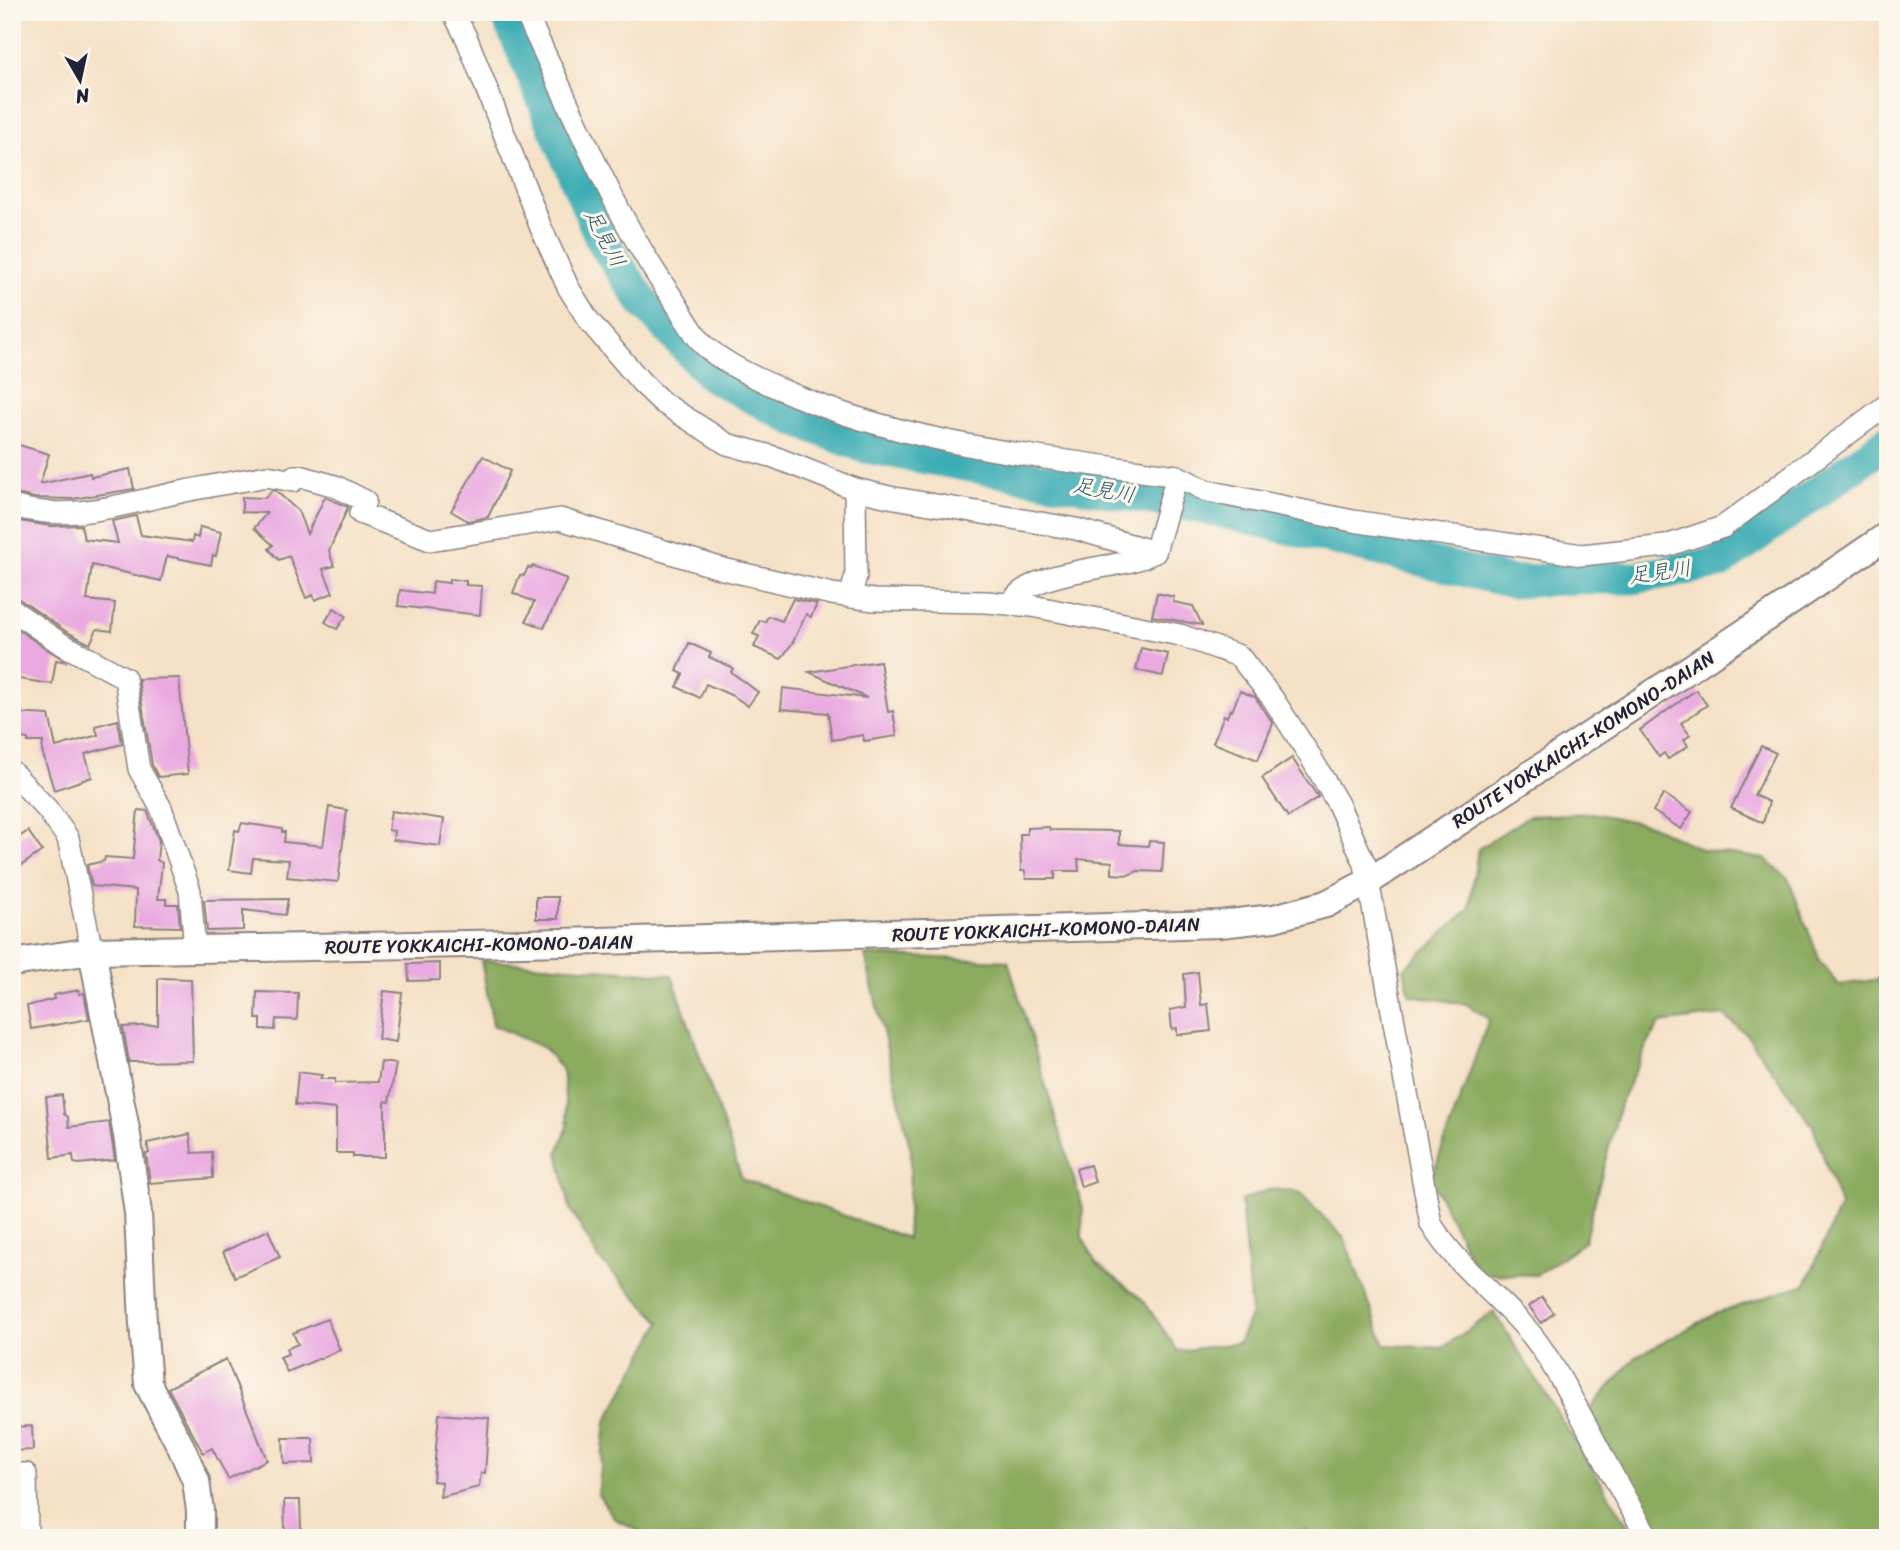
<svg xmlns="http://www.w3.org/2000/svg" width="1900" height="1550" font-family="Sriracha,'Klee One',sans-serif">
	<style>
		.forest { fill: #8bab5f; stroke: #56664d; stroke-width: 2 }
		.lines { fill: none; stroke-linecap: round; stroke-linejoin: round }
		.river { stroke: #3cadb5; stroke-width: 33 }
		.building { fill: #eaaae1 }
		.minor-casing { stroke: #8c8280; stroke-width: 24 }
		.major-casing { stroke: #8c8280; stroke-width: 30 }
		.minor { stroke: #fff; stroke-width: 21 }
		.major { stroke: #fff; stroke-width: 26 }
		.labels { text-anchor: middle; stroke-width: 6; stroke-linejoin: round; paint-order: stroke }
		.street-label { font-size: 19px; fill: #22223b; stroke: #fbf7ec }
		.water-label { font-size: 21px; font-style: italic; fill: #2c5a6c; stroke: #fbf7ec }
	</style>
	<rect width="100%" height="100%" fill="#fbf7ec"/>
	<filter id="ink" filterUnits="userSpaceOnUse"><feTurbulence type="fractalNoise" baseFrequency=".0143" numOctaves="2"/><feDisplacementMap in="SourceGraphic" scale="14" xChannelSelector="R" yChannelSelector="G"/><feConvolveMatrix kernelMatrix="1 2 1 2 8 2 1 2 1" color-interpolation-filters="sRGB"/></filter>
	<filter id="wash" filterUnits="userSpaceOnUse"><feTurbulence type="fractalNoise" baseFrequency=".00686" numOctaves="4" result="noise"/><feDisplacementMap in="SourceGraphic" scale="28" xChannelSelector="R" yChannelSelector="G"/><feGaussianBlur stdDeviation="1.57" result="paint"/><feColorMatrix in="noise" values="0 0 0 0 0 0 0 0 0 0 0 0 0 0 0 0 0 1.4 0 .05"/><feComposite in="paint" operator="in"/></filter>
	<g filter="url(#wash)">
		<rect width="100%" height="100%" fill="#f5e1c6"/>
		<g class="forest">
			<polygon points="1592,813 1650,825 1703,850 1765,859 1788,878 1820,961 1839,985 1888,978 1888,1538 1661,1538 1586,1414 1636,1357 1715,1314 1806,1284 1840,1206 1813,1126 1745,1033 1723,1015 1660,1023 1645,1049 1621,1101 1584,1242 1537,1275 1478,1274 1431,1179 1489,1019 1466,1004 1410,995 1404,969 1469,909 1478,849 1529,816"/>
			<polygon points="865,955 1008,961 1083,1209 1082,1237 1096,1263 1143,1300 1178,1351 1238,1343 1251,1314 1241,1201 1270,1189 1299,1192 1344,1238 1385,1345 1442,1348 1494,1312 1636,1538 1313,1538 1307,1530 1242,1534 1238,1538 652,1538 615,1519 598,1495 606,1422 661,1322 599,1259 570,1209 558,1152 568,1126 562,1070 544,1048 493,1025 481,960 672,975 742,1179 907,1238 911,1151"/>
		</g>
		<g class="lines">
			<polyline class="river" points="506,12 602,241 643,302 712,376 793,419 865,447 1214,510 1512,582 1575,578 1633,578 1719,563 1888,441"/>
		</g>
		<g id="blocks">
			<g class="building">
				<polygon points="12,443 49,454 40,484 90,473 91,477 130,469 134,489 72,499 34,498 12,493"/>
				<polygon points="483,456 510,471 488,517 468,521 451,511"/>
				<polygon points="272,490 276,491 298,511 307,534 325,497 348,507 329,551 334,566 323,569 333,593 315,600 313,595 306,598 289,556 279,560 269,549 273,545 254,528 267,513 242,512 242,497 265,498"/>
				<polygon points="136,516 141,535 192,542 193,536 198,538 200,527 221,532 216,556 213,555 211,565 167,556 161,581 92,565 87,600 115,603 112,631 97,629 90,644 67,632 19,599 12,597 12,520 51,526 81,525 84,539 118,543 112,521"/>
				<polygon points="533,566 567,579 544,628 526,621 534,602 513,593 520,575 524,576 528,567 531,568"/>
				<polygon points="449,579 466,581 466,585 482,586 480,615 398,606 400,590 432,594 433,581 449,583"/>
				<polygon points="1157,593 1174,597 1173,602 1193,606 1202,625 1152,616"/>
				<polygon points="793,599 817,604 811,617 806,614 793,642 781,659 754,647 759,636 753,634 760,620 765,622 768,616 782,621"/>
				<polygon points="334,608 346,616 337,629 325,622"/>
				<polygon points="12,626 67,662 56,660 52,684 12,678"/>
				<polygon points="689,643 711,653 709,657 733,668 731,672 758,692 748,706 733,696 706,684 700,698 677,687 683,674 677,671"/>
				<polygon points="1141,648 1168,654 1163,676 1136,670"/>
				<polygon points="880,661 888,712 893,711 897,736 864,741 863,735 832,740 828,713 781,709 783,688 867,698 809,672"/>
				<polygon points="179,678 188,774 158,777 152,765 138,679"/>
				<polygon points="1696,690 1707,705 1681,723 1690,735 1684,740 1688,746 1668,759 1664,753 1659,757 1640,730"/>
				<polygon points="1240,691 1255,697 1273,723 1258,760 1213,743 1224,715 1227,717 1230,709 1232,711"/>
				<polygon points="12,713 49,715 56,747 98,735 95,726 118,720 122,744 85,754 92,777 54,790 42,751 43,742 28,742 28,739 21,738 22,727 12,726"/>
				<polygon points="1761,746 1776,753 1754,795 1769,802 1763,823 1731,808"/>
				<polygon points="1292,758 1318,797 1288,817 1262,778"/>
				<polygon points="1664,794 1692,812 1681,829 1653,811"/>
				<polygon points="329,807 347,810 338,882 287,877 289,860 253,858 251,873 229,870 235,830 239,831 242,823 282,829 282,832 285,832 284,842 323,846"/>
				<polygon points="138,810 147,811 159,841 157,860 162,863 158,899 166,899 166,904 178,904 180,927 135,926 136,890 92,886 87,865 104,861 105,857 133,859"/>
				<polygon points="391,811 444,819 440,846 393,840 394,831 388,830"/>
				<polygon points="1049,827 1050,830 1119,831 1119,844 1148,846 1149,841 1164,842 1162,872 1138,871 1128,875 1112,874 1112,862 1078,859 1079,871 1055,871 1055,879 1026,879 1025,871 1021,871 1020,834 1027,834 1027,828"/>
				<polygon points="28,831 42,851 12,872 12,842"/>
				<rect x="536" y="897" width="22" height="22"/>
				<polygon points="288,899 285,915 243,910 243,930 207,931 204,900"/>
				<polygon points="440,963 440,980 409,981 408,964"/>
				<polygon points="1198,972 1201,1005 1208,1004 1211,1031 1177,1035 1177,1028 1172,1029 1170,1010 1186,1007 1184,974"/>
				<polygon points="162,978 191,979 193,1061 129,1062 123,1027 158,1025 158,979"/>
				<polygon points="79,990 79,994 84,993 89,1019 31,1029 27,1006 54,999 53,995"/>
				<polygon points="384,991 402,993 396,1042 378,1039"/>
				<polygon points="257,992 298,993 297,1020 276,1019 275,1030 261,1029 261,1019 256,1019"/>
				<polygon points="381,1062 396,1064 389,1102 385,1101 385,1157 353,1157 353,1153 336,1153 336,1109 295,1105 298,1072 322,1075 320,1079 335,1079 335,1083 378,1082"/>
				<polygon points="62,1095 64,1114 68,1117 69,1127 109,1122 115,1160 79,1164 74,1163 73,1155 52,1158 46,1097"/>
				<polygon points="190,1134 192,1153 212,1152 213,1178 150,1183 146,1154 149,1153 147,1143"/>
				<polygon points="1090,1165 1095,1182 1081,1187 1076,1169"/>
				<polygon points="268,1230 280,1257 235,1277 223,1252"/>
				<polygon points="1542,1297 1554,1313 1541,1323 1529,1306"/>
				<polygon points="327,1319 340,1350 287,1372 280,1357 288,1354 286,1349 298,1344 293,1333"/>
				<polygon points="226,1359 267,1460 228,1479 212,1448 203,1453 168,1388"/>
				<polygon points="439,1414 489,1418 485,1473 481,1473 479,1487 440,1497 442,1482 433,1481"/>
				<polygon points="32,1426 33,1450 12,1451 12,1427"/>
				<polygon points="283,1438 313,1438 314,1463 284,1464"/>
				<polygon points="284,1500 300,1500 301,1530 285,1533"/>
			</g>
		</g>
	</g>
	<g filter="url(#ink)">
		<use href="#blocks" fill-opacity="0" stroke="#8c8280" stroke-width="2"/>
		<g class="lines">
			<defs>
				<g id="minor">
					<polyline points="453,12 467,39 541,228 568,287 589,321 642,383 663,403 727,444 774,457 855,489 889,497 1076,529 1155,552"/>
					<path d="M525,12C572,108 611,211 673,299C683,314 693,335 706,347C725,364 756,378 780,389C905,445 1042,457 1177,476L1207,491L1353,521L1582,555L1666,546L1723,527L1888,404"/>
					<path d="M12,506C67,522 117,506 171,494C203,487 235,482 267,476L293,481L294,476H300L335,486L365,501L360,513L430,540L560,519L723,569L832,594L874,600L986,602L1032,606L1180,635L1239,656L1273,699L1310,756L1338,804L1365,864L1431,1224C1461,1274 1512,1303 1544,1352C1583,1411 1610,1478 1649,1538"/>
					<polyline points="1155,552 1177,476"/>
					<polyline points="850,597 856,576 855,489"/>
					<path d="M1011,604C1024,573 1105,569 1135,560C1142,558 1149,555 1155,552"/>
					<polyline points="12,610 60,643 125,678 139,769 161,808 190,891 195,951"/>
					<polyline points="12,772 47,809 68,838 92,951"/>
					<polyline points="12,1474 26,1474 27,1538"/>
				</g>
				<g id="major">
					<polyline points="92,951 127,1135 138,1213 143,1324 148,1384 181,1447 196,1481 200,1511 200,1538"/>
					<polyline points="12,963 92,951 524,943 1220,924 1274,918 1326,904 1368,882 1774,613 1888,535"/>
				</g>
			</defs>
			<use href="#minor" class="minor-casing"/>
			<use href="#major" class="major-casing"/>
			<use href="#minor" class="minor"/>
			<use href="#major" class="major"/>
		</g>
	</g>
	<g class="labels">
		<g class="street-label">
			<text transform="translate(1583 739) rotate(-33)" y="7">ROUTE YOKKAICHI-KOMONO-DAIAN</text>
			<text transform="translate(1046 929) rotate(-2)" y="7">ROUTE YOKKAICHI-KOMONO-DAIAN</text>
			<text transform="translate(479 944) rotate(-1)" y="7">ROUTE YOKKAICHI-KOMONO-DAIAN</text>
		</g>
		<g class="water-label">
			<text transform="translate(605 238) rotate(62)" y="7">足見川</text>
			<text transform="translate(1104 490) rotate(10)" y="7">足見川</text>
			<text transform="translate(1660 572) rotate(-8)" y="7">足見川</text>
		</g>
	</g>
	<rect width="1900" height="1550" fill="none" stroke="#fbf7ec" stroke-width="42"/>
	<g transform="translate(80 80) rotate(171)" stroke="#fbf7ec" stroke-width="5" paint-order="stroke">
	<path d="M0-5L12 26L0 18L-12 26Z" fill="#22223b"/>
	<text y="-10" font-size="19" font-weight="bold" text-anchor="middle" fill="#22223b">N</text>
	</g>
</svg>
